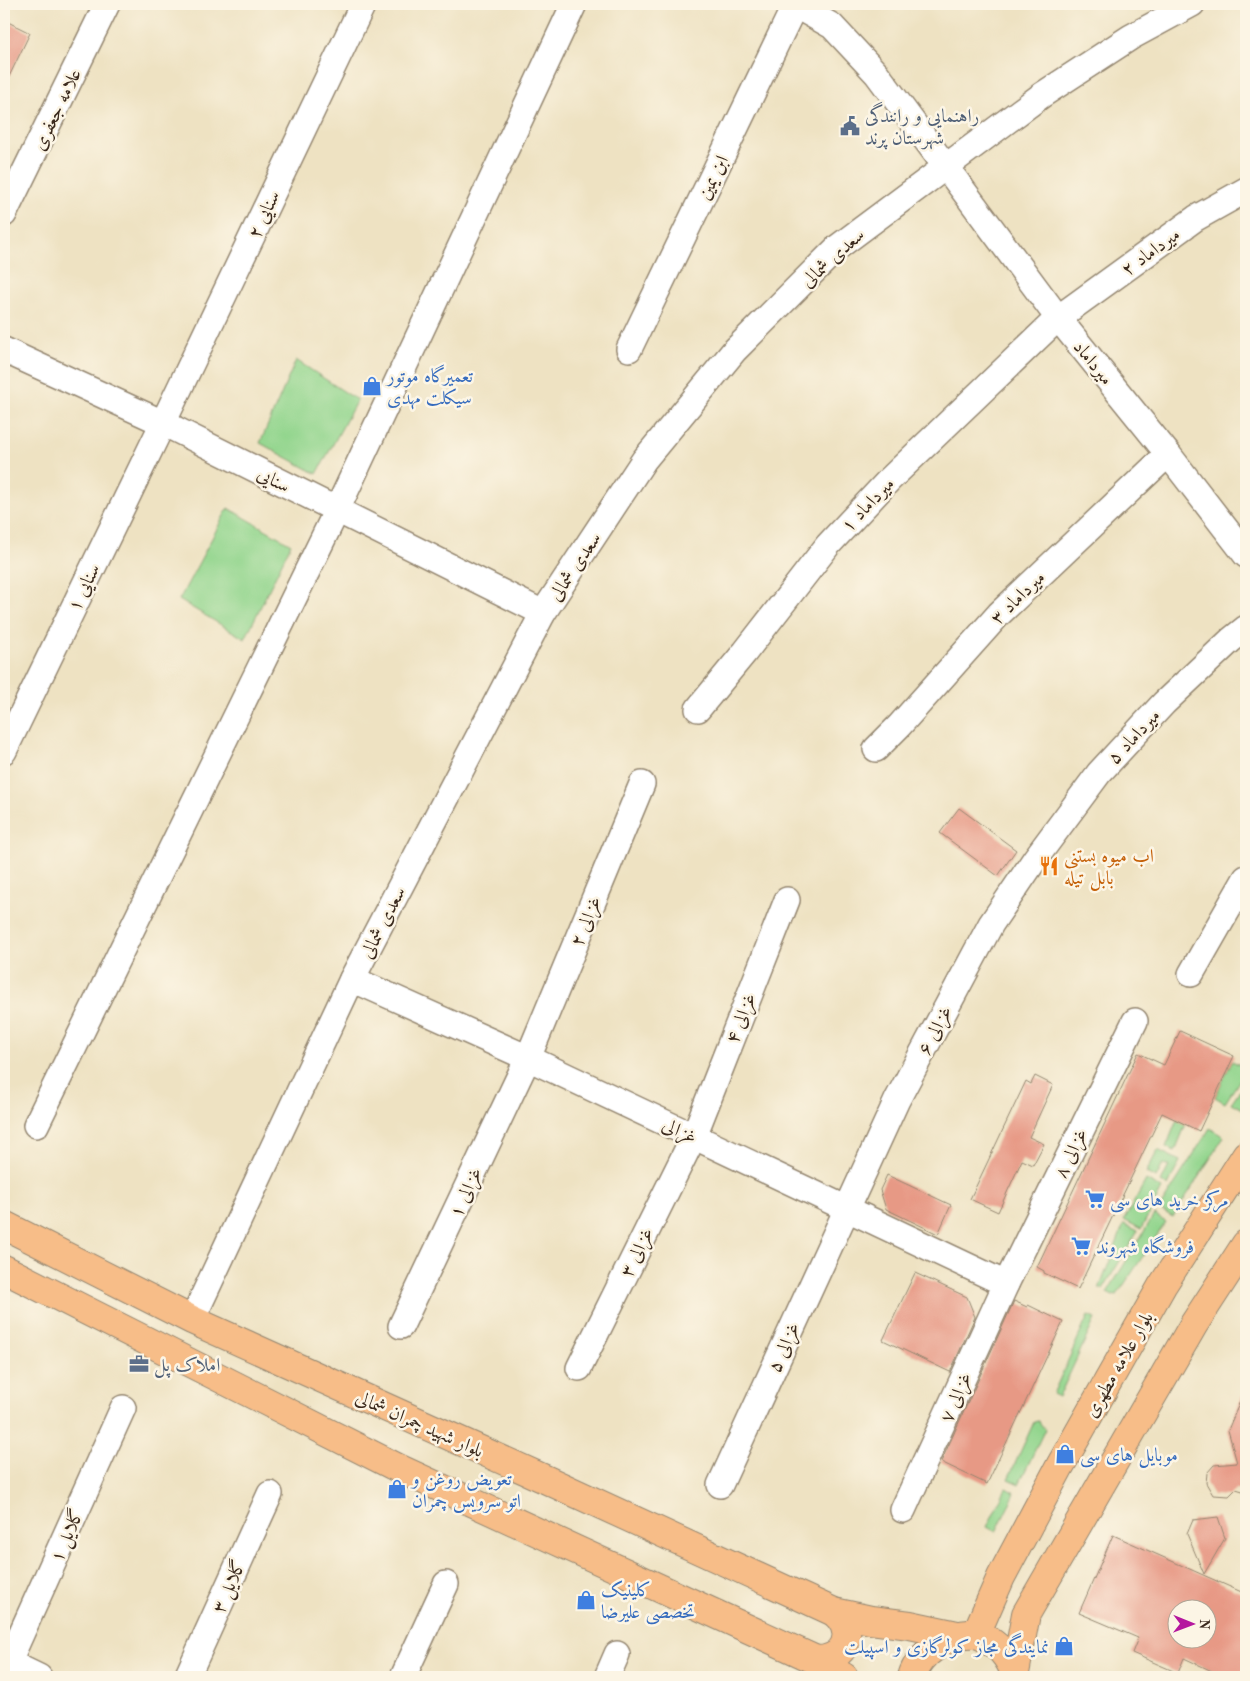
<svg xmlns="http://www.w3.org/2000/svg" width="1250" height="1681" font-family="'Old Standard TT',Amiri,serif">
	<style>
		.green { fill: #92d58d; stroke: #668056 }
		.building { fill: #e79985; fill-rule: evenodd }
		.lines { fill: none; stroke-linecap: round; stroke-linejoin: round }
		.minor-casing { stroke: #948670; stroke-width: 28 }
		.major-casing { stroke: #948670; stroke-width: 30 }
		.minor { stroke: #fff; stroke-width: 25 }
		.major { stroke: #f7bd88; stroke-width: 28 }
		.labels { text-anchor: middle; stroke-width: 5; stroke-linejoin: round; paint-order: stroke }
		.street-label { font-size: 19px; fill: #3b2a1e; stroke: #fcf5e5 }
		.service-label { font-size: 19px; fill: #4e5e75; stroke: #fcf5e5; text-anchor: start }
		.shop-label { font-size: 19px; fill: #366cbe; stroke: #fcf5e5; text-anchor: start }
		.food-label { font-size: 19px; fill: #c56008; stroke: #fcf5e5; text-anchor: start }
	</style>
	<rect width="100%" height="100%" fill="#fcf5e5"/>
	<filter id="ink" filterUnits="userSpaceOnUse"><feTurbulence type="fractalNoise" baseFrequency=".02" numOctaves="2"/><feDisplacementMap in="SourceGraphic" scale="10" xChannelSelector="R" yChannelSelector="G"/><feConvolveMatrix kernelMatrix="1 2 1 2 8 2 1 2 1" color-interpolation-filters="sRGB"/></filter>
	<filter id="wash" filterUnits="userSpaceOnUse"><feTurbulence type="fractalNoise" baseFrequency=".0096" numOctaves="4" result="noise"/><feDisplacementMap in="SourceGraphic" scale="20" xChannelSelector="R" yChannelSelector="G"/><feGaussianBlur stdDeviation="1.12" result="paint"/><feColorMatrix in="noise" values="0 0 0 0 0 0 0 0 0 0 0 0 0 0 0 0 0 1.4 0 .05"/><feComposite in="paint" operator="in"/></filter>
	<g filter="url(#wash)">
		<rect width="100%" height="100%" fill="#eee2c2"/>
		<g class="green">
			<polygon points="296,360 357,400 317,474 260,443"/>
			<polygon points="228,508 291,544 245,639 179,600"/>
			<polygon points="1232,1061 1245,1067 1241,1078 1225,1103 1215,1097"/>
			<polygon points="1246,1081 1246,1104 1243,1109 1231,1103"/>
			<polygon points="1177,1120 1186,1124 1175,1151 1166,1147"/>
			<polygon points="1210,1128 1224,1137 1173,1217 1159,1209"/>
			<polygon points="1158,1150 1180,1161 1168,1186 1161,1182 1169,1166 1163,1164 1156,1178 1146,1173"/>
			<polygon points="1146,1180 1162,1189 1141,1229 1124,1220"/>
			<polygon points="1154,1215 1166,1222 1117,1295 1113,1296 1107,1293"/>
			<polygon points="1124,1224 1138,1231 1103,1289 1099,1289"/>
			<polygon points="1088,1316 1095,1319 1059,1397 1053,1394"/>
			<polygon points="1038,1421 1045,1429 1019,1484 1008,1479 1034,1422"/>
			<polygon points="1006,1488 1015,1493 996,1532 987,1527"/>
		</g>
		<g id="blocks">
			<g class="building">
				<polygon points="4,20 30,33 4,87"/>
				<polygon points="959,808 1016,850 998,876 940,833"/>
				<polygon points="1180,1031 1234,1056 1199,1131 1162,1113 1078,1289 1044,1273 1044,1271 1037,1267 1138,1053 1164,1065"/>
				<polygon points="1035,1076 1053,1085 1029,1137 1044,1144 1033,1165 1022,1160 998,1212 970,1199 1026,1081 1031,1084"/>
				<polygon points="887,1175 951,1205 938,1234 886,1209 880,1190"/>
				<polygon points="915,1273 967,1297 975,1317 950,1372 883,1340"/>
				<polygon points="1014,1301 1027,1307 1028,1305 1063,1322 987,1484 941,1462"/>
				<polygon points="1246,1387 1246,1492 1236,1489 1229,1496 1213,1495 1206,1483 1207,1473 1214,1465 1237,1463 1228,1430"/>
				<polygon points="1218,1517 1225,1538 1204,1574 1187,1534 1193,1520"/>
				<path d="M1113,1535L1246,1594V1664L1241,1677H1225L1184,1658L1178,1673L1132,1653L1138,1638L1079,1613ZM1178,1608H1208V1638H1178Z"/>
			</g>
		</g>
	</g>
	<g filter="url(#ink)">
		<use href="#blocks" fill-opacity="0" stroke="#948670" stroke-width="1"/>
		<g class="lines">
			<defs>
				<g id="minor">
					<polyline points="793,4 832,26 877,74 1058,318 1168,454 1246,555"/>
					<polyline points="4,214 107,4"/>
					<polyline points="629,349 795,5"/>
					<polyline points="4,350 163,423 543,613"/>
					<polyline points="698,709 745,652 828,545 889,480 1058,318 1196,218 1246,190"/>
					<polyline points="876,749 899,726 999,614 1168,454"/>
					<polyline points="4,751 163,423 363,4"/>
					<polyline points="1191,974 1246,878"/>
					<polyline points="352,979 528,1058 1006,1284"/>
					<polyline points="36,1125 337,510 574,4"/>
					<polyline points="192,1320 352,979 543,613 644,460 734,351 838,247 1042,95 1131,37 1192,4"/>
					<polyline points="401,1326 528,1058 642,784"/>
					<polyline points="579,1368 694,1136 787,900"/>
					<polyline points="720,1485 897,1100 991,924 1035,859 1099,773 1164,703 1231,640 1246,628"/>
					<polyline points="903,1510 1006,1284 1135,1021"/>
					<polyline points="8,1662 39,1677"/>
					<polyline points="4,1672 123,1408"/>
					<polyline points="187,1677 270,1494"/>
					<polyline points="403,1677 446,1584"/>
					<polyline points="607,1677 617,1654"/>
				</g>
				<g id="major">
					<polyline points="4,1225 192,1320 547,1480 834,1612 871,1620 910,1625 957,1635"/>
					<polyline points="4,1269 400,1469 816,1660 844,1677"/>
					<polyline points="976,1634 1001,1577 1060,1466 1162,1286 1246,1155"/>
					<path d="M816,1660C846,1660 857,1632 834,1612"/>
					<polyline points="1015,1673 1026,1614 1194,1324 1246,1244"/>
					<path d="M912,1677C919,1653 950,1632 975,1634C984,1635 994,1644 1001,1650C1007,1657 1014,1668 1015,1677"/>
				</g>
			</defs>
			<use href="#minor" class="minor-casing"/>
			<use href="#major" class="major-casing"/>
			<use href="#minor" class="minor"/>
			<use href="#major" class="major"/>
		</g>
	</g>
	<defs>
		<symbol id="civic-bare" viewBox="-9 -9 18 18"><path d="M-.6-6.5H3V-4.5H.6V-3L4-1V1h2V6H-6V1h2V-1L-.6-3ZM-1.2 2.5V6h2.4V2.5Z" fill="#5c6f8a" stroke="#fcf5e5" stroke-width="2.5" paint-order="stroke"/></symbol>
		<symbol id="shop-bare" viewBox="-9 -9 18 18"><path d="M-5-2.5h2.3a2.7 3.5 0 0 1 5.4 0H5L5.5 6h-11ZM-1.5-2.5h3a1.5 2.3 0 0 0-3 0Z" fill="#3f7fe0" stroke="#fcf5e5" stroke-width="2.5" paint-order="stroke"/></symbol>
		<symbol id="restaurant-bare" viewBox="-9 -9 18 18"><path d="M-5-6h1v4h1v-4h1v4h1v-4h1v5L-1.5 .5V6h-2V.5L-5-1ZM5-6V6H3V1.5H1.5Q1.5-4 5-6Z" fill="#e8710a" stroke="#fcf5e5" stroke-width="2.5" paint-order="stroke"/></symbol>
		<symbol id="supermarket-bare" viewBox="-9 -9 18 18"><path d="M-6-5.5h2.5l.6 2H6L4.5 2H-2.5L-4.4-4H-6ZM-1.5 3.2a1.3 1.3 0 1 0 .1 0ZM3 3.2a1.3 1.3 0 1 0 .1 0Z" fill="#3f7fe0" stroke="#fcf5e5" stroke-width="2.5" paint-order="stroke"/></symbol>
		<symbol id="office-bare" viewBox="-9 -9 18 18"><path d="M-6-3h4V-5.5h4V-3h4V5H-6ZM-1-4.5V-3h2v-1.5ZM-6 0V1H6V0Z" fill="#5c6f8a" stroke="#fcf5e5" stroke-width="2.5" paint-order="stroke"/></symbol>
	</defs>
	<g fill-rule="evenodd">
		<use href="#civic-bare" x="836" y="112" width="28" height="28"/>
		<use href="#shop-bare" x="358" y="372" width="28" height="28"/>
		<use href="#restaurant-bare" x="1035" y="852" width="28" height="28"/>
		<use href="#supermarket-bare" x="1081" y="1185" width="28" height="28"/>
		<use href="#supermarket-bare" x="1067" y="1232" width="28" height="28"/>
		<use href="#office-bare" x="125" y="1350" width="28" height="28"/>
		<use href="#shop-bare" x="1051" y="1440" width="28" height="28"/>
		<use href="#shop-bare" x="383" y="1475" width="28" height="28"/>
		<use href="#shop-bare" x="572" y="1586" width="28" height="28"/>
		<use href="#shop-bare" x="1050" y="1632" width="28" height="28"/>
	</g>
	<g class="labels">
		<g class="street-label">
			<text transform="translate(56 109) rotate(-64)" y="7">علامه جعفری</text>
			<text transform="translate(712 177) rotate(-64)" y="7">ابن یمین</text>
			<text transform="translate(263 214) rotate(-65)" y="7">سنایی ۲</text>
			<text transform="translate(1150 251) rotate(-36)" y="7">میرداماد ۲</text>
			<text transform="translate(832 257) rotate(-42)" y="7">سعدی شمالی</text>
			<text transform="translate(1094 362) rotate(51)" y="7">میرداماد</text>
			<text transform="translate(274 479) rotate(27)" y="7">سنایی</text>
			<text transform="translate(867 504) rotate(-46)" y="7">میرداماد ۱</text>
			<text transform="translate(574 566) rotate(-56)" y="7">سعدی شمالی</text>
			<text transform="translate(83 587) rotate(-64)" y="7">سنایی ۱</text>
			<text transform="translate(1017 597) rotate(-44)" y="7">میرداماد ۳</text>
			<text transform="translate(1133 736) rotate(-47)" y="7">میرداماد ۵</text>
			<text transform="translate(585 921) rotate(-67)" y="7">غزالی ۲</text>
			<text transform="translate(382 922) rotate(-63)" y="7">سعدی شمالی</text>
			<text transform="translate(740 1018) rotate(-68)" y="7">غزالی ۴</text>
			<text transform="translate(934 1030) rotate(-62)" y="7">غزالی ۶</text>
			<text transform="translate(680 1130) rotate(25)" y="7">غزالی</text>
			<text transform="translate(1070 1153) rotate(-64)" y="7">غزالی ۸</text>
			<text transform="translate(465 1192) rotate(-65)" y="7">غزالی ۱</text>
			<text transform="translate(636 1252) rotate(-64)" y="7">غزالی ۳</text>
			<text transform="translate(783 1347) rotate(-66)" y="7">غزالی ۵</text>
			<text transform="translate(1118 1364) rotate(-60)" y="7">بلوار علامه مطهری</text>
			<text transform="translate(955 1397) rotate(-66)" y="7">غزالی ۷</text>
			<text transform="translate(420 1423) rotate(24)" y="7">بلوار شهید چمران شمالی</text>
			<text transform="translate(66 1535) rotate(-66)" y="7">گلایل ۱</text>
			<text transform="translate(228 1586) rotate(-66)" y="7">گلایل ۳</text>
		</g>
		<g class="service-label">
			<text x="865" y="122">راهنمایی و رانندگی<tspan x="865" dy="22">شهرستان پرند</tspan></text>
			<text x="154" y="1371">املاک پل</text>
		</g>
		<g class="shop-label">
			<text x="387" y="382">تعمیرگاه موتور<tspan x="387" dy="22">سیکلت مهدی</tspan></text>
			<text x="1110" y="1206">مرکز خرید های سی</text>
			<text x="1096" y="1253">فروشگاه شهروند</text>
			<text x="1080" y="1461">موبایل های سی</text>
			<text x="412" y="1485">تعویض روغن و<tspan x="412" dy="22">اتو سرویس چمران</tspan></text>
			<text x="601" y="1596">کلینیک<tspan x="601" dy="22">تخصصی علیرضا</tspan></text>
			<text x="1049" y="1653" text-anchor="end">نمایندگی مجاز کولرگازی و اسپیلت</text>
		</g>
		<g class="food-label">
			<text x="1064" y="862">اب میوه بستنی<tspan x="1064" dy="22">بابل تیله</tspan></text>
		</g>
	</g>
	<rect width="1250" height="1681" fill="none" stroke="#fcf5e5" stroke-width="20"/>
	<g transform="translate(1192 1624) rotate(91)"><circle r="24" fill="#fcf5e5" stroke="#afa495"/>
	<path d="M0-4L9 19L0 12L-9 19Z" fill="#b5179e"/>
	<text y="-8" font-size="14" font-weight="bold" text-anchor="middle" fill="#3b2a1e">N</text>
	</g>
</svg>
